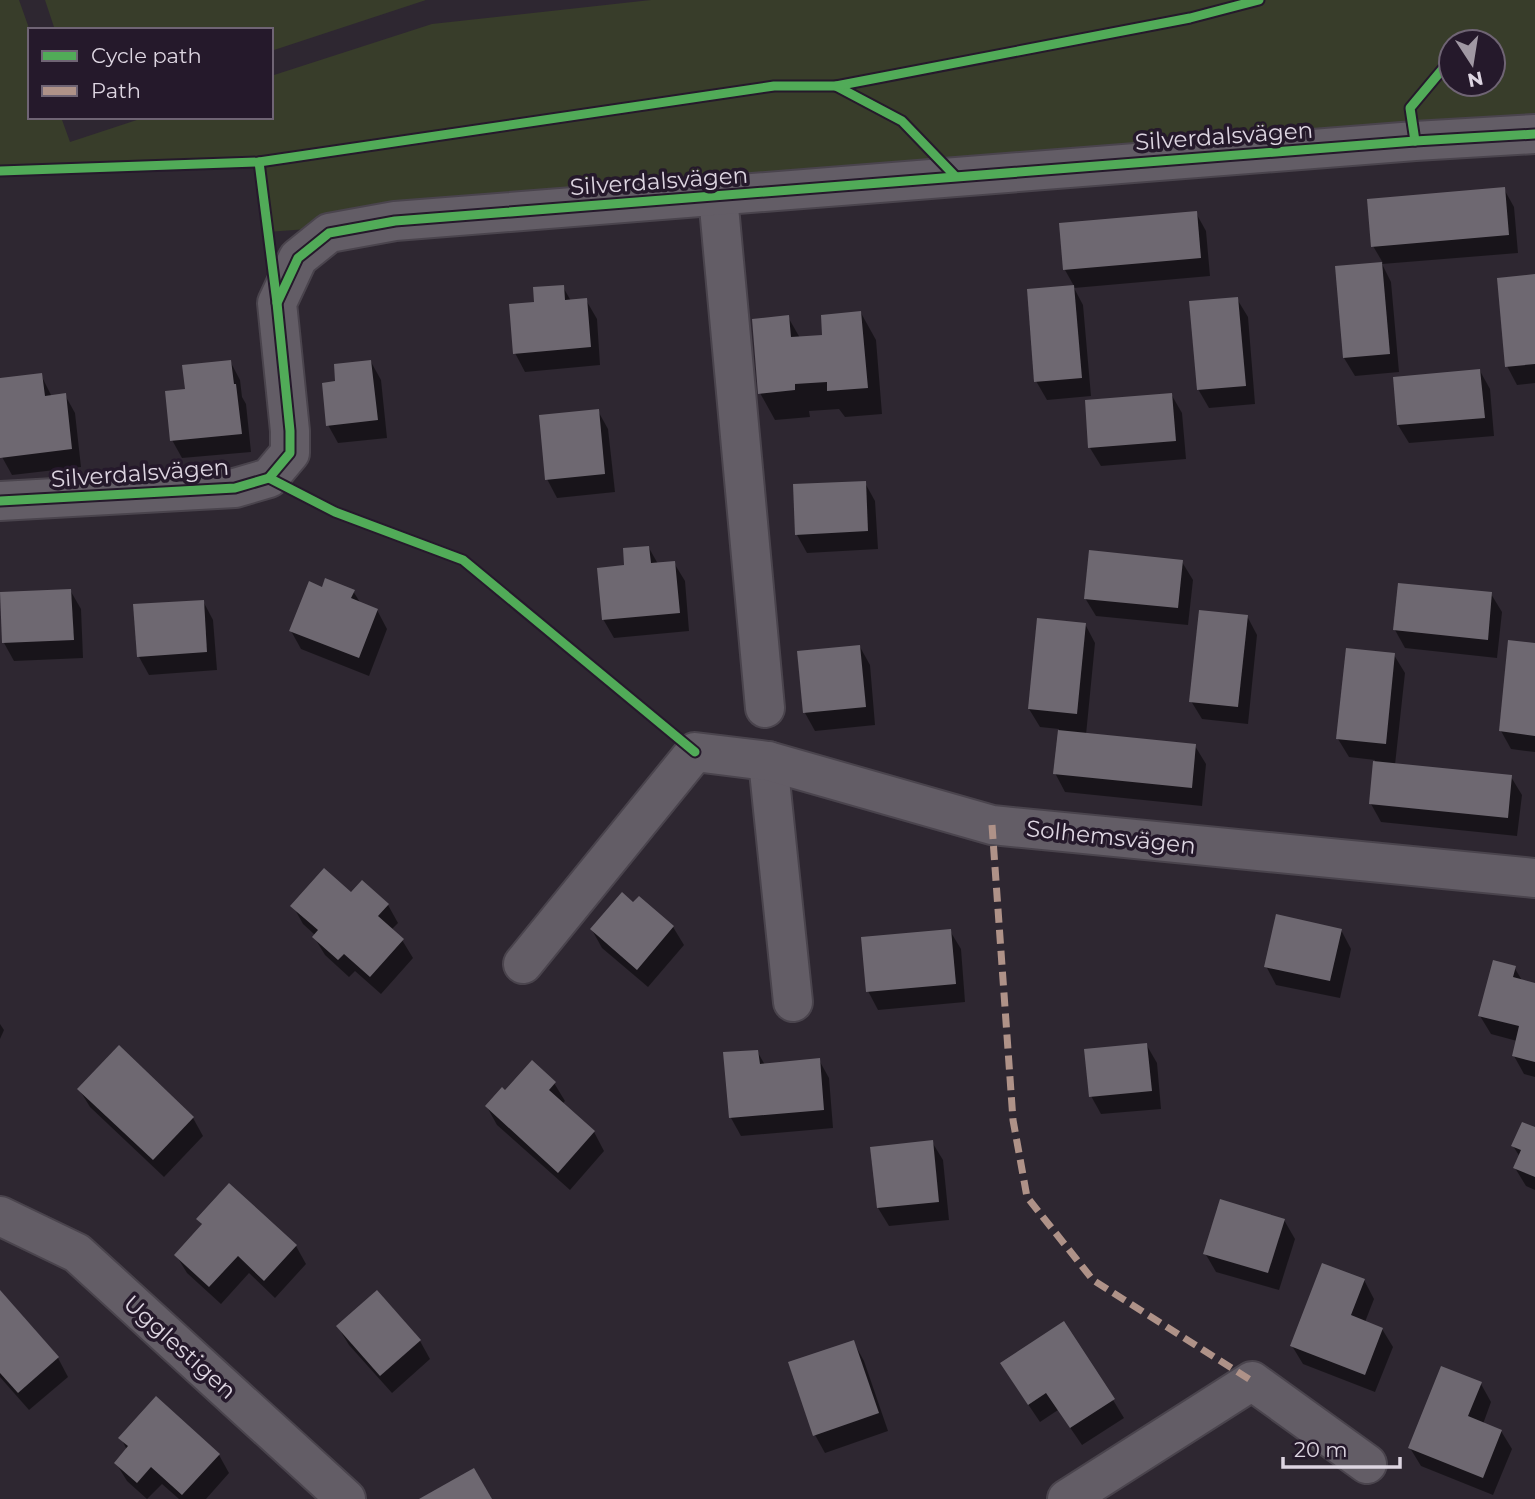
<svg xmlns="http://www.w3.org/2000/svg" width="1535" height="1499" font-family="Montserrat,sans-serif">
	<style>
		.green { fill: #383d2a; fill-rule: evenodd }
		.shadow { fill: #0007 }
		.building { fill: #6e6871 }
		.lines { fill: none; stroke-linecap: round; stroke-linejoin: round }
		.street-casing { stroke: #4a444d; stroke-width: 42 }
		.street { stroke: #635d66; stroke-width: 38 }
		.quiet { stroke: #af9288; stroke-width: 7; stroke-dasharray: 14 7; stroke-linecap: butt }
		.cycleway-casing { stroke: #25192b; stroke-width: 13 }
		.cycleway { stroke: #51ab58; stroke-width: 9 }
		.labels { text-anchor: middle; stroke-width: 7; stroke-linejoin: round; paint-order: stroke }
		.street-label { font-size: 23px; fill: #ddd5e1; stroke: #25192b }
	</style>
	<rect width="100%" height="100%" fill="#2e2731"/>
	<g class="green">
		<path d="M0,0H19L30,31V117H61L70,142L146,117H271V76L432,24L651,0H1535V134L268,232L259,162L0,171ZM1451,42H1493V84H1451Z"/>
		<polygon points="45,0 426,0 271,51 271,30 55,30"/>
	</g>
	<g class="shadow">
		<polygon points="1504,189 1514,207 1518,253 1382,264 1391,282 1399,372 1355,376 1344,358 1337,267 1383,263 1373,246"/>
		<polygon points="1196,213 1206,231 1210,276 1074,288 1083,305 1091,396 1047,400 1036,381 1028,290 1074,286 1065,270"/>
		<polygon points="1535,276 1535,383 1517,385 1507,366"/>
		<polygon points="563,287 571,301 586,300 597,319 600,365 525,372 515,353 536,304"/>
		<polygon points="1237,299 1248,317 1255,404 1209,408 1198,389"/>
		<polygon points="861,313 876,340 882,414 845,417 839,409 809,411 810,417 775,420 760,393 788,317 800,338 824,336"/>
		<polygon points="230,361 240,380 242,397 246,404 251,452 182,458 172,440 187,391"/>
		<polygon points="371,362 381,380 387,438 338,443 328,425"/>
		<polygon points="1480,371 1490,389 1494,436 1409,443 1398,425"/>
		<polygon points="41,375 52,397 65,395 75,413 81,467 12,475 2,457 0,380"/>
		<polygon points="1171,394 1182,413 1186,459 1101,466 1090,448"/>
		<polygon points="598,411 608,429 615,492 557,498 547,479"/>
		<polygon points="865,483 875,501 878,549 807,553 797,535"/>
		<polygon points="649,548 658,564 674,563 685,581 689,631 614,638 603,619 626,567"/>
		<polygon points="1182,562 1193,580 1188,625 1096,616 1085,598"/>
		<polygon points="323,589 353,591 361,604 377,610 387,629 369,676 301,649 291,631"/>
		<polygon points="70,590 81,609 83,658 14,661 4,643"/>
		<polygon points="1491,594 1502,612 1497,658 1405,648 1395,630"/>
		<polygon points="203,601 213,620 217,670 149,675 139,657"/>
		<polygon points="1247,616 1257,635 1248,724 1202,719 1191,701"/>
		<polygon points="1085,624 1095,643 1086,735 1195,746 1206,764 1202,806 1065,792 1055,773 1059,729 1040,727 1029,709"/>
		<polygon points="1535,645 1535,752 1511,749 1501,731"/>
		<polygon points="860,647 870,665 875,725 815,731 805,713"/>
		<polygon points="1394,655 1405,673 1395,765 1511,777 1522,795 1517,836 1381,822 1371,804 1375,760 1349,757 1338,739"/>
		<polygon points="388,905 398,923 391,930 402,940 413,958 381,994 355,971 349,977 325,955 314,937 315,935 303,924 293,906"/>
		<polygon points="634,905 673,927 684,945 648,987 602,948 592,930"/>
		<polygon points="1341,930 1351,949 1340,998 1276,985 1266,966"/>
		<polygon points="950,931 961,949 965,1002 878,1010 868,991"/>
		<polygon points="1514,967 1523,982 1535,985 1535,1077 1524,1074 1514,1056 1517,1041 1491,1034 1480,1016"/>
		<polygon points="0,1024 4,1030 0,1039"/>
		<polygon points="1146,1044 1157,1063 1161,1109 1101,1114 1091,1096"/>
		<polygon points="757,1051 765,1065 819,1060 829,1078 833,1128 741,1136 731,1118"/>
		<polygon points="554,1083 565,1101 562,1104 594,1132 604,1151 570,1190 497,1125 487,1107 505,1093"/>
		<polygon points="79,1089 193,1118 203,1136 164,1177 90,1107"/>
		<polygon points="1535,1129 1535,1190 1526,1186 1515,1168 1520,1157 1513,1146"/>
		<polygon points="932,1142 943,1160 949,1220 889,1226 878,1208"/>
		<polygon points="198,1219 296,1246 306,1264 275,1298 249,1273 221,1304 187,1273 176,1255 203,1226"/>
		<polygon points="1284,1220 1295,1239 1279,1290 1216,1272 1205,1253"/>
		<polygon points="1364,1280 1374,1299 1365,1322 1382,1329 1393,1347 1375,1392 1303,1364 1292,1346"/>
		<polygon points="377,1292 420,1341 430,1359 392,1393 349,1345 338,1327"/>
		<polygon points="0,1293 58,1358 68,1377 29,1410 0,1377"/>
		<polygon points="854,1343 864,1361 888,1431 825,1453 815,1435"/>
		<polygon points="1013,1382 1113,1400 1124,1418 1082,1445 1058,1410 1040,1422"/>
		<polygon points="1481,1384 1491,1402 1483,1424 1501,1431 1512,1449 1493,1495 1421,1466 1410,1448"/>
		<polygon points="121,1438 219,1455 229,1473 206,1499 179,1499 162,1484 147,1499 127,1481 116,1463 127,1450"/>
	</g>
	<g class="building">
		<polygon points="1505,187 1509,235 1371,247 1367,199"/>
		<polygon points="1197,211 1201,258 1063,270 1059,223"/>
		<polygon points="1382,262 1390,354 1343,358 1335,266"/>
		<polygon points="1535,274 1535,364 1505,367 1497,278"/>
		<polygon points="564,285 565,300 587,298 591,347 513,354 509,304 534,302 533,287"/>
		<polygon points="1074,285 1082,378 1034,382 1027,289"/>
		<polygon points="1238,297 1246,386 1197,390 1189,301"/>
		<polygon points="861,311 868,388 827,391 827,382 795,384 795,390 758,394 752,319 789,315 791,337 822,335 821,315"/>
		<polygon points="231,360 234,384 236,384 242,434 170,441 165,391 185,389 182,365"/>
		<polygon points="371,360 378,420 326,426 322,383 335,381 334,364"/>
		<polygon points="1480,369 1485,418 1397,425 1393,377"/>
		<polygon points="42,373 45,396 66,393 72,449 0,458 0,378"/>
		<polygon points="1172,393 1176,441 1088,448 1085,400"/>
		<polygon points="599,409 605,474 545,480 539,415"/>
		<polygon points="866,481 868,531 795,535 793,484"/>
		<polygon points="649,546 651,563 675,561 680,613 602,620 597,568 624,565 623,548"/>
		<polygon points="1089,550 1183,560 1178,608 1084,599"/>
		<polygon points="325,578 355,590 351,598 378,609 359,658 289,631 309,581 322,587"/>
		<polygon points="1398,583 1492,592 1488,640 1393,630"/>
		<polygon points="71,589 74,640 2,643 0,592"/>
		<polygon points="204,600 207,652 137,657 133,604"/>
		<polygon points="1199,610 1248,615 1238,707 1189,702"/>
		<polygon points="1037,618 1086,623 1077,714 1028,709"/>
		<polygon points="1508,640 1535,643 1535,736 1499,731"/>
		<polygon points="860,645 866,707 803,713 797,651"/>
		<polygon points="1346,648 1395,653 1386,744 1336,739"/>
		<polygon points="1058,730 1196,744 1192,788 1053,774"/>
		<polygon points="1373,761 1512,775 1508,818 1369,804"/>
		<polygon points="324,868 351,892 362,880 389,904 378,916 404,939 370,977 344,954 338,960 312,937 318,930 290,906"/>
		<polygon points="622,892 633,902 639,896 674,926 637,970 590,929"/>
		<polygon points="1276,914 1342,929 1330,981 1264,967"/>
		<polygon points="951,929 956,984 866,992 861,937"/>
		<polygon points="1493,960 1516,966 1513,977 1535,983 1535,1062 1512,1056 1519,1026 1478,1016"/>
		<polygon points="1147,1043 1152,1091 1089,1097 1084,1049"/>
		<polygon points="119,1045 194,1117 153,1160 77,1089"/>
		<polygon points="758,1050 760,1064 820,1058 824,1110 729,1118 723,1052"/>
		<polygon points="532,1060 556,1082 549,1090 595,1131 558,1173 485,1106 502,1087 505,1090"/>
		<polygon points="1522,1122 1535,1127 1535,1177 1513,1168 1521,1150 1511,1146"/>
		<polygon points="933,1140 939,1202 877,1208 870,1147"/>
		<polygon points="229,1183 297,1245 264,1281 238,1256 209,1287 174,1255 202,1224 196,1219"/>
		<polygon points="1220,1199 1285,1219 1268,1273 1203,1254"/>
		<polygon points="1322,1263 1365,1279 1351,1315 1383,1328 1365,1375 1290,1346"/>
		<polygon points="0,1290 59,1357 18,1393 0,1373"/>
		<polygon points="377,1290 421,1340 380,1376 336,1326"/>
		<polygon points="1064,1321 1115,1399 1070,1428 1046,1393 1028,1405 1000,1363"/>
		<polygon points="854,1340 879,1413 813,1436 788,1362"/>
		<polygon points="1441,1366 1482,1382 1468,1416 1502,1430 1483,1478 1408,1448"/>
		<polygon points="156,1396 220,1454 182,1495 151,1467 137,1483 114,1463 128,1446 118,1438"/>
		<polygon points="474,1468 492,1499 419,1499"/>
	</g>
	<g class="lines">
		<defs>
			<g id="street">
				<polyline points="718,196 765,708"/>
				<polyline points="0,501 235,488 269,478 290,453 290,431 277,303 298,258 329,233 395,221 1415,141 1535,134"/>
				<polyline points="768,761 793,1002"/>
				<polyline points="523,964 695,752 768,761 992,825 1535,878"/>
				<polyline points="0,1216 77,1253 346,1499"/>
				<polyline points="1067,1499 1252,1381 1367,1464"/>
			</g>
		</defs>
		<use href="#street" class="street-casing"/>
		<use href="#street" class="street"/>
		<polyline class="quiet" points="992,825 1013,1120 1027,1197 1093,1280 1252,1381"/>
		<defs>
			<g id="cycleway">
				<polyline points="836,86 902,121 955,176"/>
				<polyline points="1415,141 1410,108 1451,59"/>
				<polyline points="259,162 277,303"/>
				<polyline points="0,171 259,162 774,86 836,86 1190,18 1259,0"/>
				<polyline points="269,478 335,512 463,560 695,752"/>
				<polyline points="0,501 235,488 269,478 290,453 290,431 277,303 298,258 329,233 395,221 1415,141 1535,134"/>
			</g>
		</defs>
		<use href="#cycleway" class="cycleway-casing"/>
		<use href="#cycleway" class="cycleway"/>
	</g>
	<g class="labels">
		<g class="street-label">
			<text transform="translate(1224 136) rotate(-4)" y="8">Silverdalsvägen</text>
			<text transform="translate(659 181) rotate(-4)" y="8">Silverdalsvägen</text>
			<text transform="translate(140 473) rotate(-4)" y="8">Silverdalsvägen</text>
			<text transform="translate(1111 837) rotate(6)" y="8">Solhemsvägen</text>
			<text transform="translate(180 1347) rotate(42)" y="8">Ugglestigen</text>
		</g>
	</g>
	<rect x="28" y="28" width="245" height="91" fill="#25192b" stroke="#6f6474" stroke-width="2"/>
	<rect x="42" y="51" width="35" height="10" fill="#51ab58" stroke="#6f6474" stroke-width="2"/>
	<text x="91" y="63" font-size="21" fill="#ddd5e1">Cycle path</text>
	<rect x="42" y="86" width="35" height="10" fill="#af9288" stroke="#6f6474" stroke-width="2"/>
	<text x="91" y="98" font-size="21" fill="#ddd5e1">Path</text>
	<g transform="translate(1472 63) rotate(168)"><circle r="33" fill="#25192b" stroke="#6f6474" stroke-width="2"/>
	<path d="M0-5L12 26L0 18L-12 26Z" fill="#a098a3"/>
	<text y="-10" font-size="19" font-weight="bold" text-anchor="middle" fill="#ddd5e1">N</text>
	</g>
	<path d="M1283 1457v10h117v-10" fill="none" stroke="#ddd5e1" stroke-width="3.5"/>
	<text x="1294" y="1457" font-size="21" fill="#ddd5e1" stroke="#25192b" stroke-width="5" paint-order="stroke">20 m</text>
</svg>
